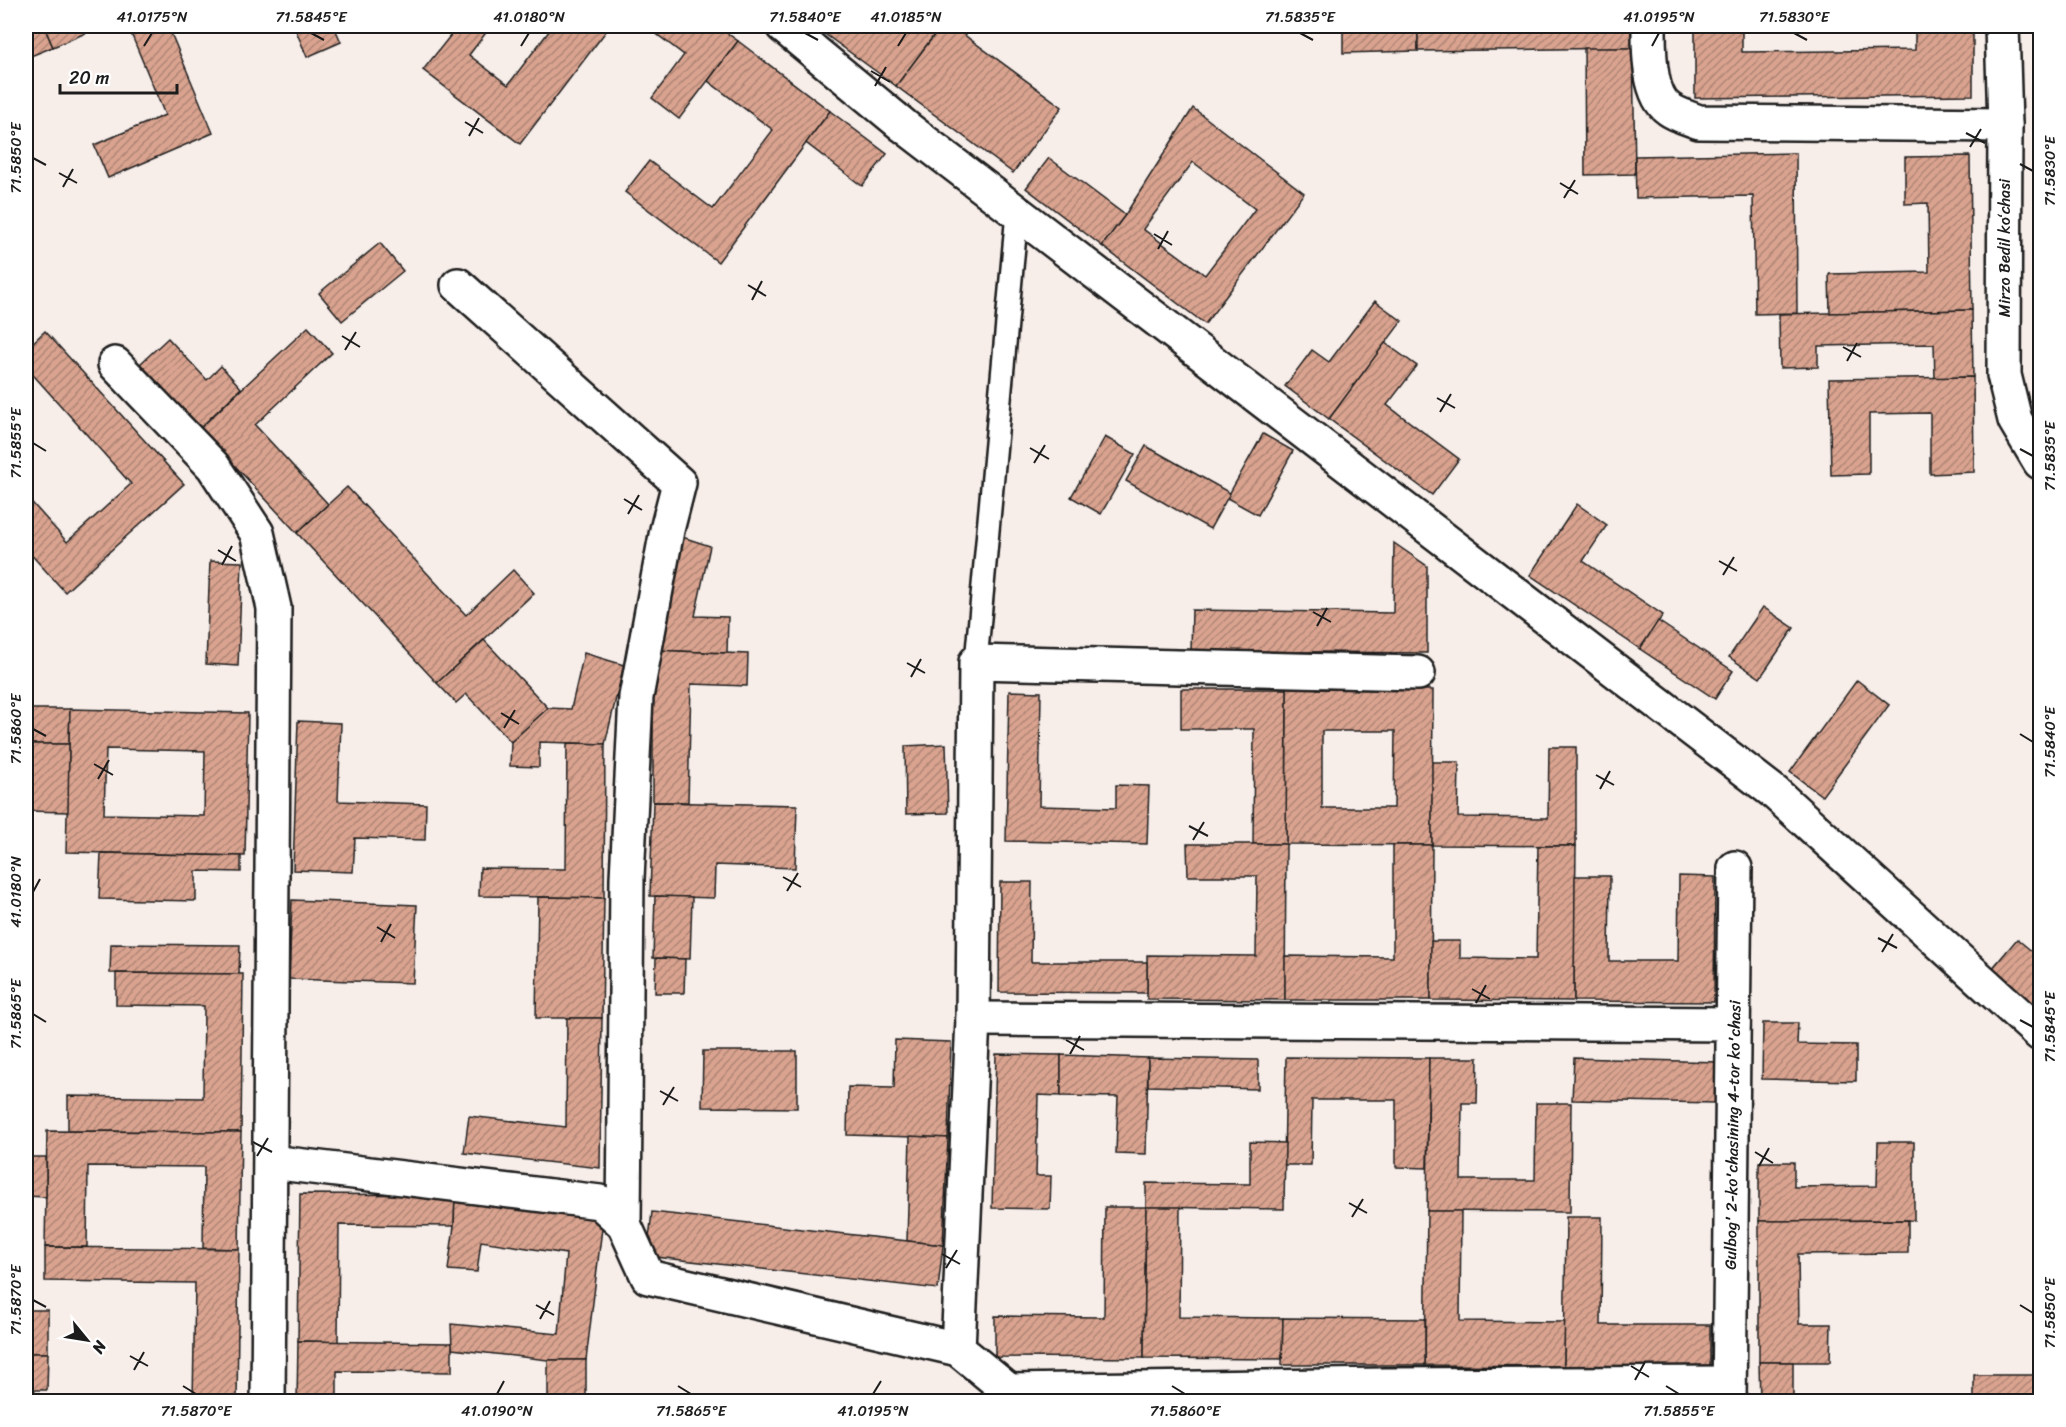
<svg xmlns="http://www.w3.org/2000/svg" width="2066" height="1427" font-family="Sriracha,sans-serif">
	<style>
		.building { fill: url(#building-hatch); stroke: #1c1c1c; stroke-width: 1.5; fill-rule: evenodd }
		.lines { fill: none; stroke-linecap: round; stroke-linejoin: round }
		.lane-casing { stroke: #1c1c1c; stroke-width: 26 }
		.street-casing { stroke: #1c1c1c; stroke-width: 38 }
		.secondary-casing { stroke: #1c1c1c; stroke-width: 38 }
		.lane { stroke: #fff; stroke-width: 21 }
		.street { stroke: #fff; stroke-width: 33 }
		.secondary { stroke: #fff; stroke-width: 33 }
		.ticks { fill: none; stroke: #1c1c1c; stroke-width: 2 }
		.labels { text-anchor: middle; stroke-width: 6; stroke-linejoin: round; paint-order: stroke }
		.street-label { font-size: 16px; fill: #1c1c1c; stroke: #fff }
		.neatline { fill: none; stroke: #1c1c1c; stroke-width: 2 }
		.ticks-label { font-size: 15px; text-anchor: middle; fill: #1c1c1c }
	</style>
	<defs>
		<pattern id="building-hatch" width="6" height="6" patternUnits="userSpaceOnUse" patternTransform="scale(1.5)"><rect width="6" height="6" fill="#d9a38f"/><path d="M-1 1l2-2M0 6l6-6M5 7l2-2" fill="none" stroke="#af8474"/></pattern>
	</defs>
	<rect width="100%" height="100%" fill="#f7ede9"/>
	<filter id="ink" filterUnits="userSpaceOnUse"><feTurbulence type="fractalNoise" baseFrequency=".0167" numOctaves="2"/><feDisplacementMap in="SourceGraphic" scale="12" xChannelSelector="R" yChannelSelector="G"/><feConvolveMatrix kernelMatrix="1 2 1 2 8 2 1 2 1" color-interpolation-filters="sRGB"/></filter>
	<g filter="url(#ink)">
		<g class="building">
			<polygon points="26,26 44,26 53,47 26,58"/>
			<polygon points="44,26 102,26 53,47"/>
			<polygon points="128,26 168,26 213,133 108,178 94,145 165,115"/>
			<polygon points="294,26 334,26 341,42 307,57"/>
			<polygon points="458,26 491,26 469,55 508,85 553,26 610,26 520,144 423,70"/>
			<polygon points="646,26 717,26 738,41 679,119 652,98 684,55"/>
			<polygon points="814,26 886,26 895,32 900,26 941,26 896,86"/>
			<polygon points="941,26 952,26 1062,107 1013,173 896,86"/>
			<polygon points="1343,26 1418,26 1418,51 1343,53"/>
			<polygon points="1418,26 1633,26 1633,48 1418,51"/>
			<polygon points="1695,26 1742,26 1742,52 1915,50 1915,26 1973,26 1973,95 1695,98"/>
			<polygon points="738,41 830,111 718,262 625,192 649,161 713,209 773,130 708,81"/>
			<polygon points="1584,48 1633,48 1635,174 1585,175"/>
			<path d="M1193,108L1304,193L1205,324L1102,246L1125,215ZM1193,162L1255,209L1205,275L1143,229Z"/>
			<polygon points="830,111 887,154 862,186 806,143"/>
			<polygon points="1796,153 1797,313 1755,314 1753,196 1636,198 1635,156"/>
			<polygon points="1970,156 1972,310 1830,313 1829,274 1929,272 1928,203 1905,204 1905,157"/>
			<polygon points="1049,158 1125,215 1102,246 1026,188"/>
			<polygon points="380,243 403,271 342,321 319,293"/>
			<polygon points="1375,301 1402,321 1329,419 1285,386 1312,350 1329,362"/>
			<polygon points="1972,310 1973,377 1935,378 1934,344 1818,346 1818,367 1780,368 1779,314"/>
			<polygon points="308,327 332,353 255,425 328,504 297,533 200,428"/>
			<polygon points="45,331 184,484 65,592 26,549 26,496 67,542 131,484 26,367 26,349"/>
			<polygon points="168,338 207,380 221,366 241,388 200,428 140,364"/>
			<polygon points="1385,343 1417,366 1387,405 1459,459 1432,495 1329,419"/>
			<polygon points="1973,377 1974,472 1930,474 1930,413 1869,414 1869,474 1831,475 1829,379"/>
			<polygon points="1263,434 1293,451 1258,515 1227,498"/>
			<polygon points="1105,437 1135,454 1101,514 1071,497"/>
			<polygon points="1146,446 1230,493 1210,529 1126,481"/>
			<polygon points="347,487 466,615 513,570 534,593 437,683 297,533"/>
			<polygon points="1577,504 1607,525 1583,561 1663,615 1640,649 1530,575"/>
			<polygon points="673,534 710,546 695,616 728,617 727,653 653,650"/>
			<polygon points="1394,543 1427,566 1427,653 1191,651 1192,610 1393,613"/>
			<polygon points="210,561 242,562 238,666 206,664"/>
			<polygon points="1763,607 1794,628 1760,678 1729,657"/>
			<polygon points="1658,621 1733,671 1715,699 1640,649"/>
			<polygon points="484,640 548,708 511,742 466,694 456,703 437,683"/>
			<polygon points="653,650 748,654 747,686 691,684 688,802 653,802"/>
			<polygon points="584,653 624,665 605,744 539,742 539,767 510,766 511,742 548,708 571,709"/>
			<path d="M1287,678H1317V689L1433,690L1432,845L1286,844ZM1322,731H1395L1394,808H1322Z"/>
			<polygon points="1857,680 1889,705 1822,796 1790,772"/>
			<polygon points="1181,689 1287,689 1286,844 1253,844 1254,729 1181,729"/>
			<polygon points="1009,691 1041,692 1039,806 1116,808 1116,785 1149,786 1147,844 1006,841"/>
			<polygon points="26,709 70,709 69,744 26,744"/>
			<path d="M70,709L248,713L245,856L66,852ZM106,749L205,751L204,816L104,814Z"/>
			<polygon points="298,721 341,723 338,801 426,804 425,840 355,838 353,872 293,870"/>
			<polygon points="567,743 605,744 604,898 479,896 480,868 566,869"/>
			<polygon points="26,744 69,744 68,812 26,811"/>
			<polygon points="946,744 948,813 906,814 905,746"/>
			<polygon points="1549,747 1576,747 1576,846 1432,845 1432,762 1459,762 1458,817 1548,818"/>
			<polygon points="653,802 797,805 795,868 715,865 714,898 650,896"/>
			<polygon points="1187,844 1286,844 1285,1000 1147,999 1147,955 1256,956 1257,876 1188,876"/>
			<polygon points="1393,845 1432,845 1431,1000 1285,1000 1285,956 1393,957"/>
			<polygon points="1538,846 1576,846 1574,1001 1431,1000 1431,941 1460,941 1460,958 1536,959"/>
			<polygon points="101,853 241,856 241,872 196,871 196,901 99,899"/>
			<polygon points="1575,876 1610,876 1609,961 1678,961 1679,876 1715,877 1714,1002 1574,1001"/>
			<polygon points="1000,882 1032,882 1031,962 1147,962 1147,993 999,992"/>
			<polygon points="655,896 692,897 690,959 653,958"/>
			<polygon points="538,897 604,898 602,1018 536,1018"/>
			<polygon points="292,900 417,905 413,983 289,979"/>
			<polygon points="2017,939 2040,958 2040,1010 1991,970"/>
			<polygon points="111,944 240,945 239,974 110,973"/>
			<polygon points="656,958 685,959 684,993 655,993"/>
			<polygon points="116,973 243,974 241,1132 68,1131 68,1096 203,1098 204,1006 116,1005"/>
			<polygon points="567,1018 602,1018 600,1168 464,1153 469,1116 566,1127"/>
			<polygon points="1763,1023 1798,1023 1797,1044 1856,1045 1856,1081 1762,1079"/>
			<polygon points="895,1040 951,1042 948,1138 847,1135 848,1087 894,1088"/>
			<polygon points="703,1051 797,1051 797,1108 702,1107"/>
			<polygon points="996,1054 1061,1055 1061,1096 1038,1095 1036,1176 1051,1176 1050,1209 992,1208"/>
			<polygon points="1061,1055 1148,1058 1146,1154 1116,1153 1118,1097 1061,1096"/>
			<polygon points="1286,1057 1429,1058 1427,1168 1396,1167 1396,1100 1312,1100 1311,1165 1284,1165"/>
			<polygon points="1148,1058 1258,1060 1258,1089 1148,1086"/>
			<polygon points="1429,1058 1478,1058 1477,1103 1462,1103 1461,1180 1535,1180 1536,1103 1571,1103 1570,1212 1427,1211"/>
			<polygon points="1574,1058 1717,1062 1715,1103 1572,1100"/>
			<polygon points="47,1131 241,1132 239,1249 203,1248 204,1167 88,1166 87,1247 45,1247"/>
			<polygon points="910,1136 948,1138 943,1245 907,1241"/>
			<polygon points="1250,1142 1285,1143 1284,1209 1146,1207 1146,1183 1250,1184"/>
			<polygon points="1878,1142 1914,1142 1914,1220 1759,1221 1759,1162 1794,1162 1794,1187 1877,1186"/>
			<polygon points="26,1157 46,1157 46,1197 26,1196"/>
			<polygon points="300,1194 455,1195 454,1226 339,1225 338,1342 298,1341"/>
			<polygon points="455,1195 603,1220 586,1360 548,1360 452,1349 451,1324 559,1334 566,1254 481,1241 477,1272 448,1270 454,1226"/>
			<polygon points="1105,1207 1146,1207 1144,1358 995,1357 995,1316 1104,1317"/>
			<polygon points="1146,1207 1180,1207 1179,1317 1283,1318 1282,1359 1144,1358"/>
			<polygon points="1427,1211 1461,1211 1460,1321 1565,1322 1564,1366 1425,1365"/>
			<polygon points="652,1212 943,1245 938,1289 647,1256"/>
			<polygon points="1566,1217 1602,1217 1601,1325 1710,1325 1710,1367 1564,1366"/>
			<polygon points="1908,1220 1908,1253 1798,1254 1799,1324 1831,1324 1830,1362 1759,1362 1759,1221"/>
			<polygon points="45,1247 239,1249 237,1402 193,1402 195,1283 45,1281"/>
			<rect x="26" y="1310" width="22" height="43"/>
			<polygon points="1283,1318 1425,1319 1425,1365 1282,1365"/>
			<polygon points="298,1341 452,1343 452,1372 337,1371 337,1402 297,1402"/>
			<polygon points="26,1353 48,1353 47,1390 26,1390"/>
			<rect x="548" y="1360" width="38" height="42"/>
			<polygon points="1759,1362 1793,1362 1793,1402 1760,1402"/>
			<polygon points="1974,1375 2039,1375 2038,1402 1974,1402"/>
		</g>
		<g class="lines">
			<defs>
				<polyline id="lane" points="976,662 1017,213"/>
				<g id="street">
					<polyline points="783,26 904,126 1774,792 2040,1034"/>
					<path d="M1649,26C1649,48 1648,95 1669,109C1677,115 1689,118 1699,122L2005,125"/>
					<polyline points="458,285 679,483 667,530 636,697 627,878 624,1224"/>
					<polyline points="115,364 213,466 257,533 274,608 268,1402"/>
					<polyline points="973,1019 1733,1024"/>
					<polyline points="271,1162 600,1202 624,1224 648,1277 958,1349 1009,1391 1385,1385 1729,1383"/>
					<polyline points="958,1349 973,1019 976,662 1418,673"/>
					<polyline points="1729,1402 1735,868"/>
				</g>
				<polyline id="secondary" points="2002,26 2005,125 2004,375 2015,420 2040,462"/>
			</defs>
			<use href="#lane" class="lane-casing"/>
			<use href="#street" class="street-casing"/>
			<use href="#secondary" class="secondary-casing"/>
			<use href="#lane" class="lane"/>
			<use href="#street" class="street"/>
			<use href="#secondary" class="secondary"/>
		</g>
	</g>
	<path class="ticks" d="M311,33L324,40M805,33L818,40M1300,33L1313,40M1794,33L1807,40M144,46L152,33M521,46L529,33M898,46L906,33M1652,46L1659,33M871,71L890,82M875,86L886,67M465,122L483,133M1966,133L1985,143M469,136L479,118M1970,147L1981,129M33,158L46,165M2020,164L2033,171M59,173L77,183M1560,183L1578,194M63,187L73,169M1564,198L1575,180M1154,234L1172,245M1158,249L1168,231M748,285L766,296M752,300L762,281M342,336L360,347M1843,347L1861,357M345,350L356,332M1847,361L1857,343M1437,398L1455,408M1440,412L1451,394M33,443L46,451M1030,448L1049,459M2020,449L2033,456M1034,463L1045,445M624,499L642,510M628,514L639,495M218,550L236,561M1719,561L1737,571M222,565L232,546M1723,575L1734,557M1313,612L1331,622M1317,626L1327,608M907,663L925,673M911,677L921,659M501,713L519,724M504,728L515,710M33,729L46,736M2020,734L2033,742M94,764L113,775M1596,775L1614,785M98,779L109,760M1600,789L1610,771M1189,826L1208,836M1193,840L1204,822M783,877L801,887M787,891L798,873M33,892L40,879M377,927L395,938M1878,938L1897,948M381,942L391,924M1882,952L1893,934M1472,989L1490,999M1476,1003L1486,985M33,1014L46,1022M2020,1020L2033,1027M1066,1040L1084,1050M1070,1054L1080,1036M660,1091L678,1101M663,1105L674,1087M253,1142L272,1152M1755,1152L1773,1163M257,1156L268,1138M1759,1166L1769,1148M1349,1203L1367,1213M1352,1217L1363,1199M942,1254L960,1264M946,1268L957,1250M33,1300L46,1307M536,1305L554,1315M2020,1305L2033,1313M540,1319L550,1301M130,1356L148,1366M1631,1366L1649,1377M134,1370L144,1352M1635,1380L1645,1362M183,1386L196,1394M678,1386L691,1394M1172,1386L1185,1394M1666,1386L1679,1394M497,1394L504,1381M873,1394L881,1381"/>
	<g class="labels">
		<g class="street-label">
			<text transform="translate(2004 248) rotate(-90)" y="6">Mirzo Bedil koʻchasi</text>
			<text transform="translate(1732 1135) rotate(-89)" y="6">Gulbog' 2-ko'chasining 4-tor ko'chasi</text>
		</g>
	</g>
	<rect width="2066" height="1427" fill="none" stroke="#fff" stroke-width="66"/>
	<g transform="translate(87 1340) rotate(120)" stroke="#ffffff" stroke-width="4.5" paint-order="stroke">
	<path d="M0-4.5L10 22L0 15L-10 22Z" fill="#1c1c1c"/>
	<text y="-9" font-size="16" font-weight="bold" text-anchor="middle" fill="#1c1c1c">N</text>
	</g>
	<path d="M60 84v9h117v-9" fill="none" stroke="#1c1c1c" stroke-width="3"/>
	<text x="69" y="84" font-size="18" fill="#1c1c1c" stroke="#ffffff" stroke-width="4.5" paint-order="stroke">20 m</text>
	<rect x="33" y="33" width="2000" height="1361" class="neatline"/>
	<g class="ticks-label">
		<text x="152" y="22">41.0175°N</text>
		<text x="311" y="22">71.5845°E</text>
		<text x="529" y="22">41.0180°N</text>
		<text x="805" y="22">71.5840°E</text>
		<text x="906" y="22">41.0185°N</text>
		<text x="1300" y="22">71.5835°E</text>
		<text x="1659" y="22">41.0195°N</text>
		<text x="1794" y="22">71.5830°E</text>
		<text transform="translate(16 158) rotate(-90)" y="5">71.5850°E</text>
		<text transform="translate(2050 171) rotate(-90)" y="5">71.5830°E</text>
		<text transform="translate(16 443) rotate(-90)" y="5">71.5855°E</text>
		<text transform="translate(2050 456) rotate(-90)" y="5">71.5835°E</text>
		<text transform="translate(16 729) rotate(-90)" y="5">71.5860°E</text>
		<text transform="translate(2050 742) rotate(-90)" y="5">71.5840°E</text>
		<text transform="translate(16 892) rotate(-90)" y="5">41.0180°N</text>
		<text transform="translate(16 1014) rotate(-90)" y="5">71.5865°E</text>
		<text transform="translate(2050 1027) rotate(-90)" y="5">71.5845°E</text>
		<text transform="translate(16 1300) rotate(-90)" y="5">71.5870°E</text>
		<text transform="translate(2050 1313) rotate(-90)" y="5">71.5850°E</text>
		<text x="196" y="1416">71.5870°E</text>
		<text x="497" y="1416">41.0190°N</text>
		<text x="691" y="1416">71.5865°E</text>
		<text x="873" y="1416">41.0195°N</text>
		<text x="1185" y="1416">71.5860°E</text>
		<text x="1679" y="1416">71.5855°E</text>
	</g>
</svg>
